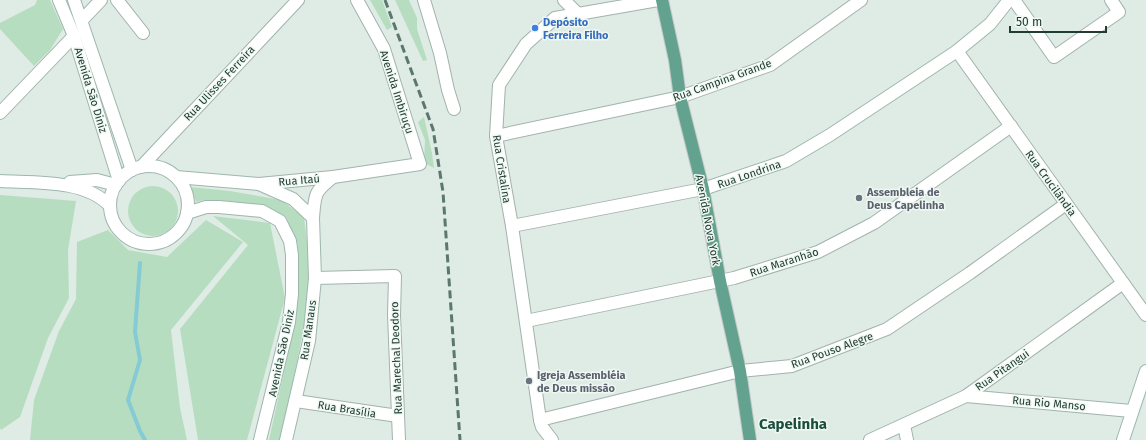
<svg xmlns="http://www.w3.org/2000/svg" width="1146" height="440" font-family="'Fira Sans',sans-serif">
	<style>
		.green { fill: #b7ddc0 }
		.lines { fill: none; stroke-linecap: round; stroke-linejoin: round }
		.stream { stroke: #85cbd3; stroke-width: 4 }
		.street-casing { stroke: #a2b3ac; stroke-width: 14 }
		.secondary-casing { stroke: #9eb7ad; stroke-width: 14 }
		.primary-casing { stroke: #c1c8c6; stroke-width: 14 }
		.street { stroke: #fff; stroke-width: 12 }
		.secondary { stroke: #fff; stroke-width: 12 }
		.primary { stroke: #62a28f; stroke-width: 12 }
		.rail { stroke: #5a786e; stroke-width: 3; stroke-dasharray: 8 4; stroke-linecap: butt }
		.shop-dot { fill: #3f7fe0; stroke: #f0f8f3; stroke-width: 1.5 }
		.worship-dot { fill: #6b7280; stroke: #f0f8f3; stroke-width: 1.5 }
		.labels { text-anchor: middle; stroke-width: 3; stroke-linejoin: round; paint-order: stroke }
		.shop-label { font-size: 11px; font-weight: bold; fill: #366cbe; stroke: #f0f8f3; text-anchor: start }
		.street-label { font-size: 11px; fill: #203c33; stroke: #f0f8f3 }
		.worship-label { font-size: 11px; font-weight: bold; fill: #5b616d; stroke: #f0f8f3; text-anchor: start }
		.district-label { font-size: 15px; font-weight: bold; fill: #1b4e3f; stroke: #f0f8f3 }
	</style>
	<rect width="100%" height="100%" fill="#dfebe5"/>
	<g class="green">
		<polygon points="37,0 50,0 63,29 50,50 34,66 0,29 0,23 35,5"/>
		<polygon points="370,0 382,0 392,27 387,30"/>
		<polygon points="395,0 409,0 417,18 417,29 427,60 423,61"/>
		<polygon points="424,117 432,153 434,168 424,163 425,140 418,122"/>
		<circle cx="153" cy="211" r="25"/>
		<polygon points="190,187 230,191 281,200 304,217 309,259 308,306 287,412 279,440 269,440 294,326 298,245 286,217 258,205 204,200 196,202"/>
		<polygon points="0,195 76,201 68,250 69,298 48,338 20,417 1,430 0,428"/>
		<polygon points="213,216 270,223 285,298 247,440 198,440 180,329 248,245"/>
		<polygon points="206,220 243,242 171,330 180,408 187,440 30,440 34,400 59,331 76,299 77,242 108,230 128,250 167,257"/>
	</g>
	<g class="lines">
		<polyline class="stream" points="140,263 135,332 140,360 128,400 140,431 145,440"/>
		<defs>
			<g id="street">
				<polyline points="117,0 143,33"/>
				<polyline points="424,0 440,53 448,90 454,109"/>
				<polyline points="564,0 579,15"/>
				<polyline points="1014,0 1054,57 1119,12 1111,0"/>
				<polyline points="82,20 101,0"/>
				<polyline points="957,51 1146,315"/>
				<polyline points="0,113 74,36"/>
				<polyline points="496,136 680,97 770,65 861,0"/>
				<polyline points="141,167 298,0"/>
				<polyline points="259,184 333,177 420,164 384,49 357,0"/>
				<path d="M313,218C315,194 314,192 333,177"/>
				<polyline points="512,226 703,189"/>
				<polyline points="315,278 395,276 394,315 399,440"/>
				<polyline points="526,321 734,278 818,252 874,223 1011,126"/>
				<polyline points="966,396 1131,411"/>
				<polyline points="296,401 398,416"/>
				<polyline points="540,420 740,371 792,366 887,329 970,273 1066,204"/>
				<polyline points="904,425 907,440"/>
				<polyline points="552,440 542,427 540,420 512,226 496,136 499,85 526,44 555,18 658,0"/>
				<polyline points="870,440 966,396 1123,283"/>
			</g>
			<g id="secondary">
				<polyline points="59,0 74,36 119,181"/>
				<polyline points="74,0 132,170"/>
				<circle cx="149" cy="205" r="39"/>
				<polyline points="176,177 259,184 293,199 313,218 315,278 309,341 286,440"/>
				<path d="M0,181C34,183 85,179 110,206"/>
				<polyline points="70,182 97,180 116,185"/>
				<polyline points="703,189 786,161 830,135 957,51 990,24 1009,0"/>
				<polyline points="187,213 206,207 219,207 262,211 280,221 290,241 292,255 292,294 289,322 260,440"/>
				<polyline points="1123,440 1146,371"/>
			</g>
			<polyline id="primary" points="662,0 675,60 680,97 703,189 720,281 740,371 750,440"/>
		</defs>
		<use href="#street" class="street-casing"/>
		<use href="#secondary" class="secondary-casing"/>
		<use href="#primary" class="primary-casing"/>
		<use href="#street" class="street"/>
		<use href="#secondary" class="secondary"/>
		<use href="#primary" class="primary"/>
		<polyline class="rail" points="385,0 433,129 443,192 460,440"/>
	</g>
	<circle class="shop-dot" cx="535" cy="28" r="4"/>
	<g class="worship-dot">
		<circle cx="859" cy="198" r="4"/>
		<circle cx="529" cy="381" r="4"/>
	</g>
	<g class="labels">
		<g class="shop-label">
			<text x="543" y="26">Depósito<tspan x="543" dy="13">Ferreira Filho</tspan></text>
		</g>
		<g class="street-label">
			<text transform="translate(722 80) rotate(-20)" y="4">Rua Campina Grande</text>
			<text transform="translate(219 83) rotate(-47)" y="4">Rua Ulisses Ferreira</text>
			<text transform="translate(91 90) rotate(73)" y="4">Avenida São Diniz</text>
			<text transform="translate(397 92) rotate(72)" y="4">Avenida Imbiruçu</text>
			<text transform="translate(502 169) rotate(81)" y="4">Rua Cristalina</text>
			<text transform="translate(749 174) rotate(-19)" y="4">Rua Londrina</text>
			<text transform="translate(299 180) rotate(-5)" y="4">Rua Itaú</text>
			<text transform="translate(1051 183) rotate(54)" y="4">Rua Crucilândia</text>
			<text transform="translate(708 220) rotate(79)" y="4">Avenida Nova York</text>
			<text transform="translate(784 262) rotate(-18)" y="4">Rua Maranhão</text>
			<text transform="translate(308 330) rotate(-82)" y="4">Rua Manaus</text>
			<text transform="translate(832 350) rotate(-20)" y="4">Rua Pouso Alegre</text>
			<text transform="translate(281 353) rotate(-78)" y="4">Avenida São Diniz</text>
			<text transform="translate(396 358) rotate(-92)" y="4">Rua Marechal Deodoro</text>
			<text transform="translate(1002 370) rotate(-35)" y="4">Rua Pitangui</text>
			<text transform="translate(1049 403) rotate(5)" y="4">Rua Rio Manso</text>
			<text transform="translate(347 409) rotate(9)" y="4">Rua Brasília</text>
		</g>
		<g class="worship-label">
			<text x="867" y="196">Assembleia de<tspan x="867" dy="13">Deus Capelinha</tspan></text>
			<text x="537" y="379">Igreja Assembléia<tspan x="537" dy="13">de Deus missão</tspan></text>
		</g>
		<g class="district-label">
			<text x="793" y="429">Capelinha</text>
		</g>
	</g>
	<path d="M1010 26v6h96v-6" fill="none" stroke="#203c33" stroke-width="2"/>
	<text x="1016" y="26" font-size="12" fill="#203c33" stroke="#f0f8f3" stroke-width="3" paint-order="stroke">50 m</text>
</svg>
